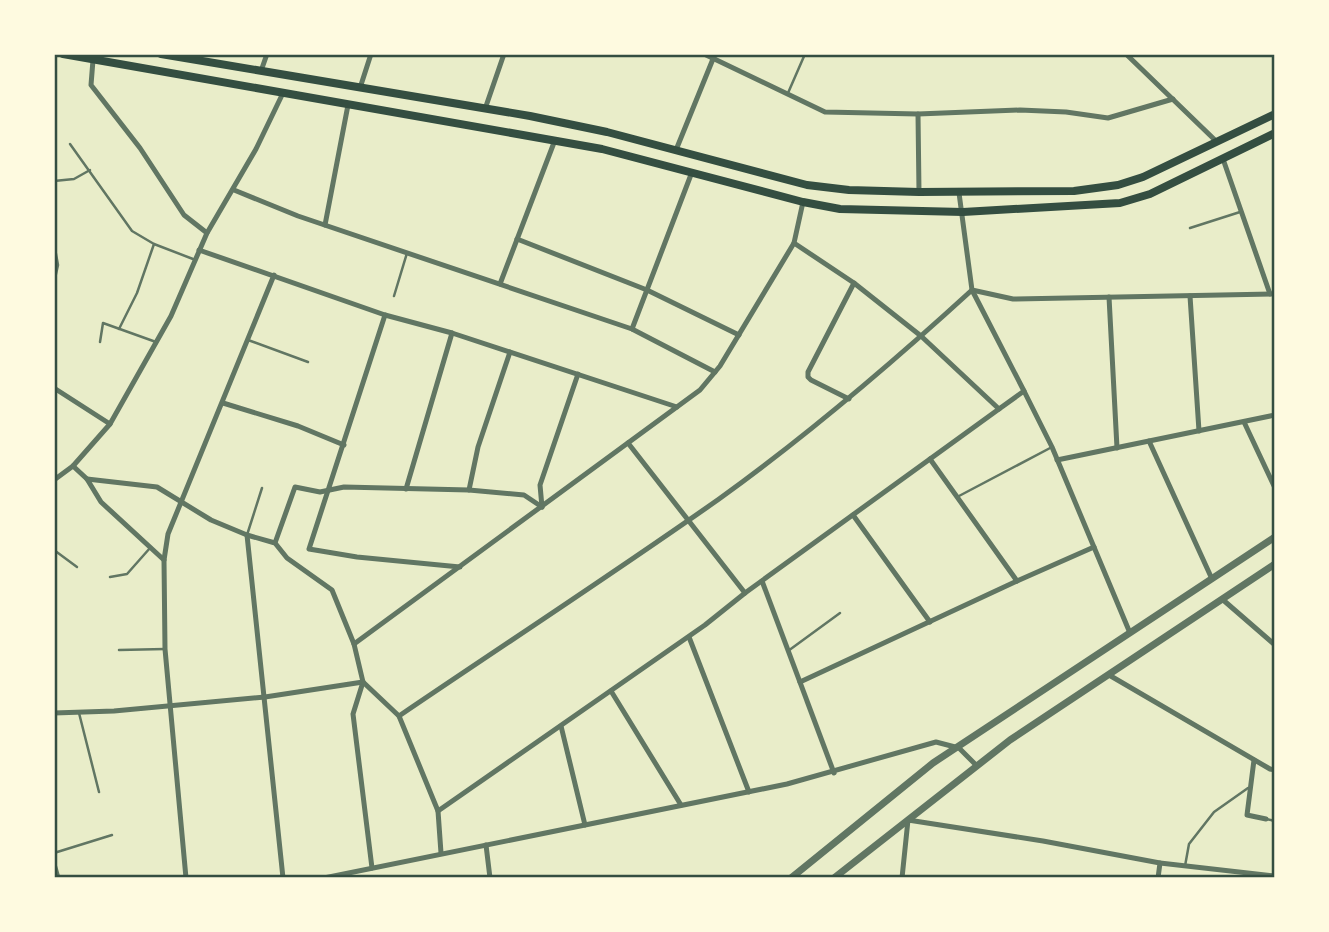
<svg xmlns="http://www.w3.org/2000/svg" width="1329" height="932" font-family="'Source Serif 4',serif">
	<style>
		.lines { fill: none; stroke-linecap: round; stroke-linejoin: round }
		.service { stroke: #617663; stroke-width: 2.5 }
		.minor { stroke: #617663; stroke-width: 5 }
		.tertiary { stroke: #617663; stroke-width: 7 }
		.secondary { stroke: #344e41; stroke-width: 8 }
		.neatline { fill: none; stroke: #344e41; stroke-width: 2.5 }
	</style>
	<rect width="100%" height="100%" fill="#e9edc9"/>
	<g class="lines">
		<g class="service">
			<polyline points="788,93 805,54"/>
			<polyline points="70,144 132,231 154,244"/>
			<polyline points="54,181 74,179 90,170"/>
			<polyline points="1190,228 1240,212"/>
			<polyline points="54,243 58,265 54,283"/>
			<polyline points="394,296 407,253"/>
			<polyline points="119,329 137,293 154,244 193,259"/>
			<polyline points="248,340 308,362"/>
			<polyline points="100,342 103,323 156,342"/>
			<polyline points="959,496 1052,447"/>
			<polyline points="247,535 262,488"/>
			<polyline points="54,550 77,567"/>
			<polyline points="110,577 127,574 150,548"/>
			<polyline points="119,650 165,649"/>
			<polyline points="788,651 840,613"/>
			<polyline points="79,713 99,792"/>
			<polyline points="1266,819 1275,821"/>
			<polyline points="54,853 112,835"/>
			<polyline points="1185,866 1189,844 1214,812 1248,788"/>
		</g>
		<g class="minor">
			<polyline points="704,54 825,112 918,114 1020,110 1066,112 1108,118 1173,99"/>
			<polyline points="1126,54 1217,142"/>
			<polyline points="93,60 91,85 140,148 184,215 207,233"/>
			<polyline points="261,71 267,54"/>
			<polyline points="360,88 371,54"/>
			<polyline points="485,109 504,54"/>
			<polyline points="918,114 919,192"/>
			<polyline points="676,150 715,54"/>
			<polyline points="1223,159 1270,294"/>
			<polyline points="234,190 298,216 632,329 715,372"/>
			<polyline points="959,193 972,290 1013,299 1275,294"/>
			<polyline points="325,225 348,105"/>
			<polyline points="517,239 647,290 739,335"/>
			<polyline points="199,250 385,315 452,333 677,407"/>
			<polyline points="500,284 555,140"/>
			<polyline points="1190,296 1199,431"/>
			<polyline points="1109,297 1117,448"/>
			<polyline points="385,315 309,549 357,557 460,567"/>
			<polyline points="632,329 692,172"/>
			<polyline points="54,388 110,424"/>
			<polyline points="1024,391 1052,447 1130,633"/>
			<polyline points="849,399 811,380 808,377 808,372 854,283"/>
			<polyline points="223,403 298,426 344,445"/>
			<polyline points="1244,422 1275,488"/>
			<polyline points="1149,441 1212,579"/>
			<polyline points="628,443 745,593"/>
			<polyline points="930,459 1017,581"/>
			<polyline points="1057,460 1275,415"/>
			<polyline points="73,466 87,479 101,502 164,560"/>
			<polyline points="87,479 157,487 211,520 247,535 275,543 287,558 332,590 354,644 363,682 399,716 438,811 441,853"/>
			<polyline points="54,480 73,466 110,424 171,316 207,233 256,149 283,93"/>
			<polyline points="406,489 452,333"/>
			<polyline points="469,490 478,447 510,352"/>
			<polyline points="542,507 540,485 578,374"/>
			<polyline points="853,515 930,622"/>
			<polyline points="247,535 283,878"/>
			<polyline points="275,543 295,487 320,492 344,487 469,490 524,495 542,507"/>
			<polyline points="762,581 834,773"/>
			<polyline points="1222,599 1275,645"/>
			<polyline points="689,637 749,792"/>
			<polyline points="354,644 700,390 720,366 794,243"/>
			<polyline points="1109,675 1270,769 1275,770"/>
			<polyline points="363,682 353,714 372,868"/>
			<polyline points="800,682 1017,581 1094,547"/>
			<polyline points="611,691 681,805"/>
			<polyline points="54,713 114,711 265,697 363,682"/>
			<path d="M399,716C505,644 614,573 719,499C808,435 891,364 972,290L1024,391L999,409L921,336L854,283L794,243L803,202"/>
			<polyline points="561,726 585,825"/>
			<polyline points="1254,760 1247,815 1266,819"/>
			<polyline points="438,811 705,625 745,593 999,409"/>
			<polyline points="486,845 490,878"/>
			<polyline points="54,864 58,878"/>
			<polyline points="186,878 165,649 164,560 168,534 274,275"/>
			<polyline points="324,878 787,784 936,742 959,748 977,766"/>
			<polyline points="902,878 908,820 1043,841 1160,863 1275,876"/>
			<polyline points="1158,878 1160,863"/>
		</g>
		<g class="tertiary">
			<polyline points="791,878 933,763 1275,537"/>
			<polyline points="834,878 1010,740 1275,564"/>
		</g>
		<g class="secondary">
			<polyline points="63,54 602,149 803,202 840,209 963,212 1120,203 1150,194 1275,133"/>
			<polyline points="161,54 530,116 607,132 807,185 849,190 919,192 1074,191 1118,185 1143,177 1275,114"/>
		</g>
	</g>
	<rect width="1329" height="932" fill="none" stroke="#fefae0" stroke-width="112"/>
	<rect x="56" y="56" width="1217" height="820" class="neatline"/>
</svg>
